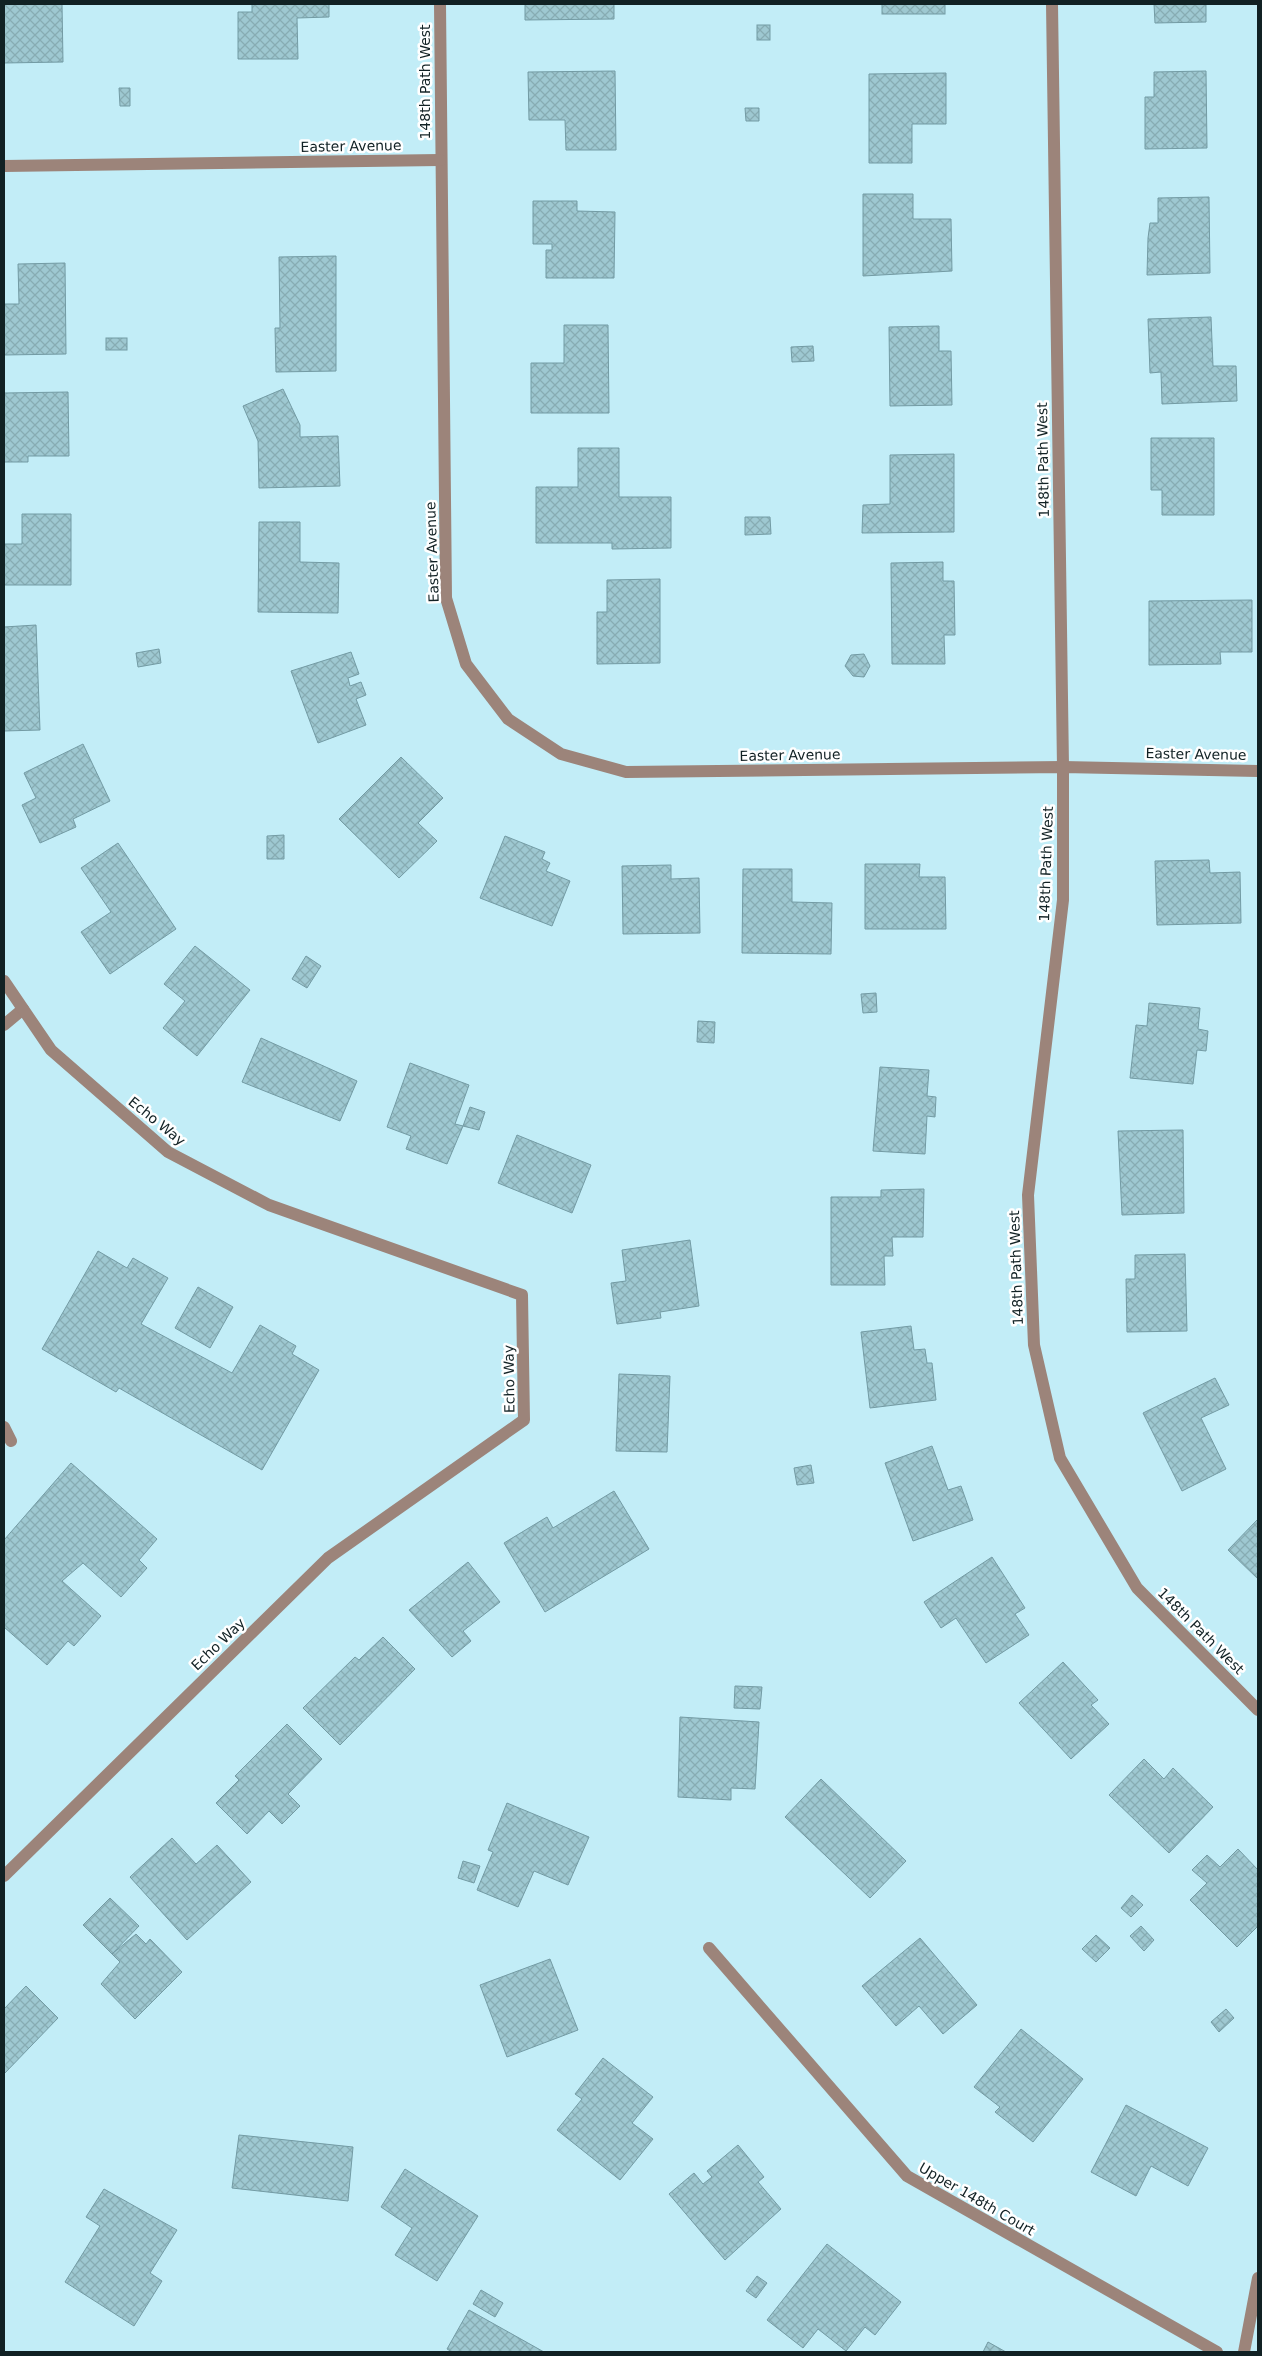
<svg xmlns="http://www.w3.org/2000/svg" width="1262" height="2356" font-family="'DejaVu Sans',sans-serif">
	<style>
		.building { fill: url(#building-cross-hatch); stroke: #739ba4 }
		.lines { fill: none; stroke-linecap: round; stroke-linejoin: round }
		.service { stroke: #9c847a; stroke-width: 12 }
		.minor { stroke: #9c847a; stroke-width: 12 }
		.labels { text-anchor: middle; stroke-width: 5; stroke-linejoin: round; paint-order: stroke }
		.street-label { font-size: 14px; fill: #112124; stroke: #fff }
	</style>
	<defs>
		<pattern id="building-cross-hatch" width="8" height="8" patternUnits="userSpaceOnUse" patternTransform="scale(1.25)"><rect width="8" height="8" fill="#9ec8d1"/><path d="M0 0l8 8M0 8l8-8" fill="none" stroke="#87acb3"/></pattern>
	</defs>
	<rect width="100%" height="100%" fill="#c2edf7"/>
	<g class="building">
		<polygon points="4,4 62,4 63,62 4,63"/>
		<polygon points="252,4 329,4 329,17 297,18 298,59 238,59 238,12 252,12"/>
		<polygon points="525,4 614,4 614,19 525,20"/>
		<rect x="882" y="4" width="63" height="10"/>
		<polygon points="1154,4 1206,4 1206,22 1155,23"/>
		<rect x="757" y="25" width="13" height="15"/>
		<polygon points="615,71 616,150 566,150 565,120 529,120 528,72"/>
		<polygon points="1206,71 1207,148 1145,149 1145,97 1154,97 1154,72"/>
		<polygon points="946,73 946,124 912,124 912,163 869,163 869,74"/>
		<polygon points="119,88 130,88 130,106 120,106"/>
		<polygon points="745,108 759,108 759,121 746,121"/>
		<polygon points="863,194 913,194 913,219 951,219 952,271 863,276"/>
		<polygon points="1209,197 1210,273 1147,275 1148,238 1150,223 1158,223 1158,198"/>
		<polygon points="533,201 577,201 577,211 615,212 614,278 546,278 546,250 552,250 552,244 533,244"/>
		<polygon points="336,256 336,371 276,372 275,328 280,328 279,257"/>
		<polygon points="65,263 66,354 4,355 4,304 19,304 18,264"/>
		<polygon points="1211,317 1213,366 1236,366 1237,401 1162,404 1161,372 1150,373 1148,319"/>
		<polygon points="564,325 608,325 609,413 531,413 531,363 564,363"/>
		<polygon points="939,326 939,351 951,351 952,405 890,406 889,327"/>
		<rect x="106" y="338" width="21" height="12"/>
		<polygon points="813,346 814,361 792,362 791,347"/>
		<polygon points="283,389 300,425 300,437 338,436 340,486 259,488 258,441 243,406"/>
		<polygon points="68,392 69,456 28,456 28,462 4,462 4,393"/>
		<polygon points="1151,438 1214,438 1214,515 1162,515 1162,490 1151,490"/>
		<polygon points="578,448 619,448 619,497 671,497 671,548 612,549 612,543 536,543 536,487 578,487"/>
		<polygon points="954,454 954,532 862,533 863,505 890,504 890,455"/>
		<polygon points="22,514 71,514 71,585 4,585 4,544 22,544"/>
		<polygon points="745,517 770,517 771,534 745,535"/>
		<polygon points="259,522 300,522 300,562 339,563 338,613 258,612"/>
		<polygon points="943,562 943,581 954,581 955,635 944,635 945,664 892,664 891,563"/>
		<polygon points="660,579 660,663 597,664 597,612 607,612 607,580"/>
		<polygon points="1252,600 1252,652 1220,652 1221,664 1149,665 1149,601"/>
		<polygon points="36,625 40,730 4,731 4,627"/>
		<polygon points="159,649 161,663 138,667 136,653"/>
		<polygon points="351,652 359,674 348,678 350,686 361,682 366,695 356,699 366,725 318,743 291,671"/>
		<polygon points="864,654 870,666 864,677 853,676 845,666 851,655"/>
		<polygon points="83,744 110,801 73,819 76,827 40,843 22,805 36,798 24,773"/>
		<polygon points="401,757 443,798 418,823 437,841 399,878 339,819"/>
		<polygon points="284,835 284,859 267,859 267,836"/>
		<polygon points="505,836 545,852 542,859 550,863 546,871 570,881 552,926 480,898"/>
		<polygon points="118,843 176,929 110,974 81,932 111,912 81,868"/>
		<polygon points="1209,860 1210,873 1240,872 1241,923 1157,925 1155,861"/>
		<polygon points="865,864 920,864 919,877 945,877 946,929 865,929"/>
		<polygon points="671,865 671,879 699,878 700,933 623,934 622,866"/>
		<polygon points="743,869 792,869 792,902 832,903 831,954 742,953"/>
		<polygon points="195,946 250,990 197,1056 163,1028 185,1001 164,984"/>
		<polygon points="306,956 321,966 307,988 292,979"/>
		<polygon points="876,993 877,1012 863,1013 861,994"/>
		<polygon points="1149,1003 1200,1008 1198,1029 1208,1031 1206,1051 1197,1050 1193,1084 1130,1078 1136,1025 1147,1026"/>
		<polygon points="698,1021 715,1022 714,1043 697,1042"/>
		<polygon points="261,1038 357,1081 340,1121 242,1082"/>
		<polygon points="410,1063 469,1085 455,1124 463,1126 447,1164 406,1149 411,1136 387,1127"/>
		<polygon points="880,1067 929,1070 927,1096 936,1097 935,1117 927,1116 925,1154 873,1151"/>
		<polygon points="470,1107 485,1112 479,1130 463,1126"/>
		<polygon points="1183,1130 1184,1213 1122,1215 1118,1131"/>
		<polygon points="517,1135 591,1165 572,1213 498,1183"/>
		<polygon points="924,1189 923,1237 892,1237 893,1256 884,1256 885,1285 831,1285 831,1197 881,1197 881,1190"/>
		<polygon points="690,1240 699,1306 660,1312 661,1318 617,1324 611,1283 626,1281 622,1250"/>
		<polygon points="98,1251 127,1268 133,1258 168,1278 141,1324 232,1373 260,1325 296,1346 292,1354 319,1370 262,1470 119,1388 116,1392 42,1349"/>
		<polygon points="1185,1254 1187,1331 1127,1332 1126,1279 1135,1279 1135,1255"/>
		<polygon points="198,1287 233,1307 210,1348 175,1328"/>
		<polygon points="911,1326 914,1350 925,1349 927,1363 932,1363 936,1400 870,1408 861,1332"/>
		<polygon points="619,1374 670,1376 667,1452 616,1451"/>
		<polygon points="1215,1378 1229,1405 1201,1418 1226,1469 1182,1491 1143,1413"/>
		<polygon points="932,1446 948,1490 961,1486 973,1520 913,1541 885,1463"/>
		<polygon points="71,1463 157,1539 139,1560 147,1568 121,1597 83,1563 62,1581 101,1616 74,1646 68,1641 47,1665 4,1627 4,1540"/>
		<polygon points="811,1465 814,1483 797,1485 794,1468"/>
		<polygon points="614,1491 649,1549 545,1612 504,1543 547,1517 553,1528"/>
		<polygon points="1258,1519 1258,1579 1228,1550"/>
		<polygon points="992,1557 1025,1608 1015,1614 1029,1635 986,1663 956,1618 941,1628 924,1602"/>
		<polygon points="468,1562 500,1602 463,1631 471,1641 452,1657 409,1610"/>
		<polygon points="383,1637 415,1669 340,1745 303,1708 355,1657 359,1660"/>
		<polygon points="1063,1662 1098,1700 1091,1705 1109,1724 1071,1759 1019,1703"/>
		<polygon points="735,1686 762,1687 760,1709 734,1708"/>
		<polygon points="680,1717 759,1722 755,1789 731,1788 731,1800 678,1797"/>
		<polygon points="287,1724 322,1759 288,1794 300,1806 282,1824 269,1811 247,1834 216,1803 239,1780 235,1776"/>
		<polygon points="1144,1759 1164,1779 1173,1768 1213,1807 1169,1853 1109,1795"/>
		<polygon points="821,1779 906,1861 870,1898 785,1817"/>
		<polygon points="507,1803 589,1837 568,1885 534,1871 518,1907 477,1890 493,1852 488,1850"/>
		<polygon points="172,1838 196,1864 217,1845 251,1882 187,1940 130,1877"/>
		<polygon points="1238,1849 1258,1870 1258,1926 1237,1947 1190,1900 1207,1883 1192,1870 1207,1855 1220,1867"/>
		<polygon points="463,1861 480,1866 474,1883 458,1878"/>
		<polygon points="1132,1895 1143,1905 1131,1917 1121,1908"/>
		<polygon points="110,1898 139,1926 112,1954 83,1925"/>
		<polygon points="1141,1926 1154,1940 1144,1951 1130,1936"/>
		<polygon points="136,1934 146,1944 150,1939 182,1972 135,2019 101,1984 120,1962 112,1954"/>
		<polygon points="1096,1935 1110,1948 1096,1962 1082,1949"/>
		<polygon points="920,1938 977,2005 943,2034 919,2006 896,2026 862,1986"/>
		<polygon points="550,1959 578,2030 507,2057 480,1985"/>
		<polygon points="26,1986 58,2018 4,2074 4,2009"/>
		<polygon points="1226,2009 1234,2018 1219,2032 1211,2022"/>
		<polygon points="1021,2029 1083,2079 1033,2142 995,2112 1000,2107 974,2087"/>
		<polygon points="603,2058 653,2097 632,2123 653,2139 620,2180 557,2130 582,2099 575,2094"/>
		<polygon points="1126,2105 1208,2148 1188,2186 1151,2166 1136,2196 1091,2172"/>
		<polygon points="239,2135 353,2147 348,2201 232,2188"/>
		<polygon points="738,2145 764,2177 758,2182 781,2209 725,2260 669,2194 694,2173 703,2184 712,2177 707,2171"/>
		<polygon points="405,2169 478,2216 437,2281 395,2255 412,2228 381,2207"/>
		<polygon points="104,2189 177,2230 150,2273 162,2281 134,2326 65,2282 100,2226 86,2217"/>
		<polygon points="827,2244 901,2302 875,2335 865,2327 846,2351 818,2329 803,2348 767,2320"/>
		<polygon points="757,2276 767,2283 756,2298 746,2291"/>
		<polygon points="481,2290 503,2303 495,2317 473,2304"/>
		<polygon points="469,2310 544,2352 452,2352 447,2349"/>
		<polygon points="988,2342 1006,2352 983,2352"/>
	</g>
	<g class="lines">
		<g class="service">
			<polyline points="4,1025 23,1009"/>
			<polyline points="4,1427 11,1441"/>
		</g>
		<g class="minor">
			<polyline points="440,4 446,598 466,664 508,719 561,754 626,772 1063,767 1258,771"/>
			<polyline points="1052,4 1063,767 1063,900 1028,1195 1034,1345 1060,1458 1137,1588 1258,1710"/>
			<polyline points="4,166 440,160"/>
			<polyline points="4,981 51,1050 168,1152 269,1205 522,1295 524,1420 328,1558 4,1876"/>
			<polyline points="709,1948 907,2176 1217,2352"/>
			<polyline points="1244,2352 1258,2278"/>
		</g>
	</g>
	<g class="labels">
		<g class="street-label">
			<text transform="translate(425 82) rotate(-90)" y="5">148th Path West</text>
			<text transform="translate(351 146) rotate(-1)" y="5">Easter Avenue</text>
			<text transform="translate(1043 460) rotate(-91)" y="5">148th Path West</text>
			<text transform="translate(432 552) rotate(-92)" y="5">Easter Avenue</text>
			<text transform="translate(1196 754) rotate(1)" y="5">Easter Avenue</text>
			<text transform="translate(790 755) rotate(-1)" y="5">Easter Avenue</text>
			<text transform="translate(1046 864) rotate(-88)" y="5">148th Path West</text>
			<text transform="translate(157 1121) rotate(39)" y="5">Echo Way</text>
			<text transform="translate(1016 1268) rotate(-92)" y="5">148th Path West</text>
			<text transform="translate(509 1379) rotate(-91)" y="5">Echo Way</text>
			<text transform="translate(1201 1631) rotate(45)" y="5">148th Path West</text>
			<text transform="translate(218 1644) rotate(-44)" y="5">Echo Way</text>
			<text transform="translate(977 2199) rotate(30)" y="5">Upper 148th Court</text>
		</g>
	</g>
	<rect width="1262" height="2356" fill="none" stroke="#112124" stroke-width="10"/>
</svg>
